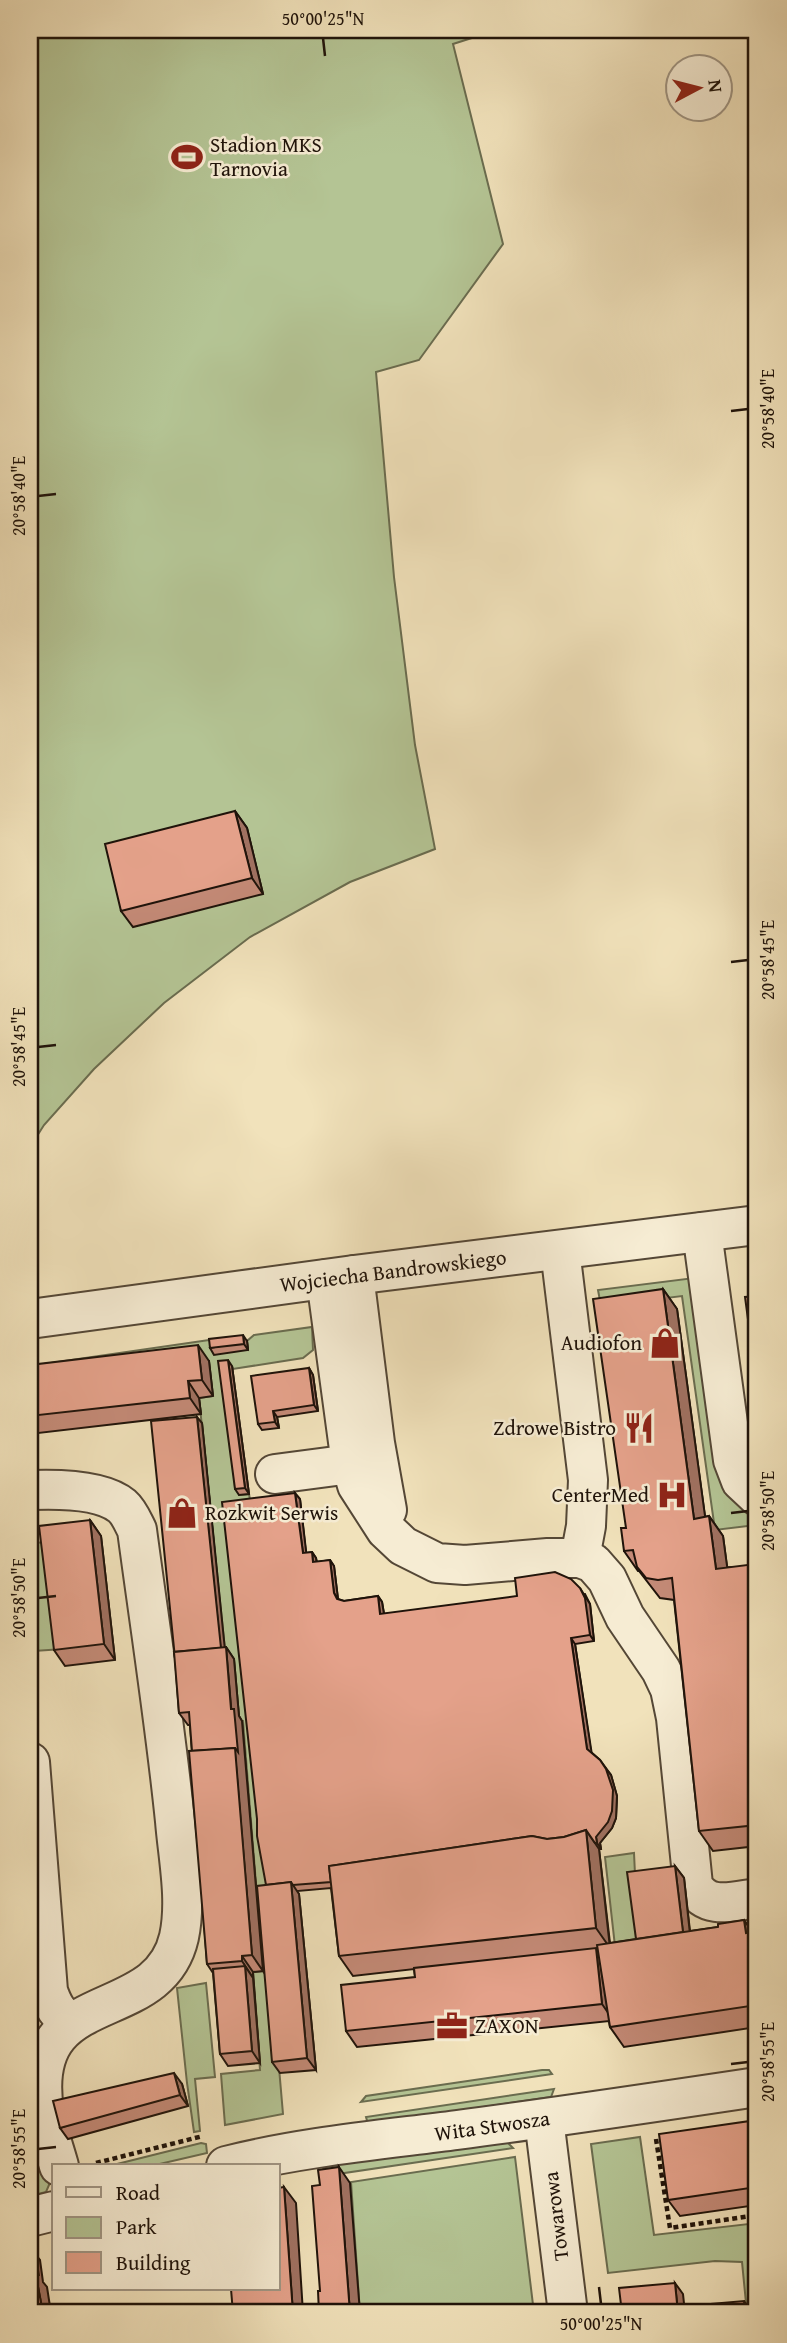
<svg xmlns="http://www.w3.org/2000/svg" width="787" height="2343" font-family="'Gentium Book Plus',serif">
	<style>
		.green { fill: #b4c494; stroke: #6a6c4f; stroke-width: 2 }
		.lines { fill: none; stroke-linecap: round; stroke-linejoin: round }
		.minor-casing { stroke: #544736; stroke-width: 42 }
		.path { stroke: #1f130a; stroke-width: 4.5; stroke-dasharray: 5 3.5; stroke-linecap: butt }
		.minor { stroke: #f6ecd3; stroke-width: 38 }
		.wall { fill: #c48a77; stroke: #1f130a; stroke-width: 2 }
		.shaded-wall { fill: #a07161; stroke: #1f130a; stroke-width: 2 }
		.building { fill: #e4a18a; stroke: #1f130a; stroke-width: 2 }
		.ticks { fill: none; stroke: #1f130a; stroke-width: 2.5 }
		.labels { text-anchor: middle; stroke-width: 5; stroke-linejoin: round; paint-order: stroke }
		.poi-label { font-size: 21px; fill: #1f130a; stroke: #f6ecd3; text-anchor: start }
		.street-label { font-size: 21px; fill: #1f130a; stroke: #f6ecd3 }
		.neatline { fill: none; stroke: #1f130a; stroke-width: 2.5 }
		.ticks-label { font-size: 18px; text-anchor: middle; fill: #1f130a }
	</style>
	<rect width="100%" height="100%" fill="#f1e2bb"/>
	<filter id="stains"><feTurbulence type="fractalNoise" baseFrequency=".00286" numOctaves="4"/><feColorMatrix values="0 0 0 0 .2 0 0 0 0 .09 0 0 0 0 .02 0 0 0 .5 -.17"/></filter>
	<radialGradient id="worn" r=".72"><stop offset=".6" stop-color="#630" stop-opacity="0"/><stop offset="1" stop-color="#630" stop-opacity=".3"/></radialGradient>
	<g class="green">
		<polygon points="30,30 497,30 453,44 503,244 419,360 376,372 394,577 415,745 435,849 350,882 250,937 164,1003 94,1069 44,1125 30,1147"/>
		<polygon points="694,1278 757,1513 757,1534 756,1525 715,1530 682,1296 601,1306 598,1290"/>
		<polygon points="312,1327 313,1350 303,1358 233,1369 232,1366 239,1495 249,1494 251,1505 270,1893 264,1894 283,2114 225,2125 221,2074 260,2070 253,1972 263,1971 243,1721 239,1721 226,1659 199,1398 213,1396 30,1366 209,1340 248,1350 247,1341 254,1335"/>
		<polygon points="51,1542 63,1649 34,1651 30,1605 30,1543"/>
		<polygon points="634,1853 639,1960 617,1964 605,1857"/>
		<polygon points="206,1983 215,2077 195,2079 200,2131 194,2132 187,2083 177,1988"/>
		<polygon points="542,2070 549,2070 552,2074 361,2102 366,2096"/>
		<polygon points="554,2089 551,2097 368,2124 366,2117"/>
		<polygon points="640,2137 654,2235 757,2223 757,2313 747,2313 742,2262 715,2261 608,2273 591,2144"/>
		<polygon points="506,2141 513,2148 324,2176 323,2165"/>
		<polygon points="201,2143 206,2144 207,2153 151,2166 109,2166"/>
		<polygon points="515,2157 534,2313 360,2313 351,2182"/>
		<polygon points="48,2169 49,2185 46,2192 30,2196 30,2171"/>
	</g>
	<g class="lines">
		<defs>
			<g id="minor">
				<polyline points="702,1232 733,1460 741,1481 757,1496"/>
				<polyline points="560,1250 588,1480 586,1526 580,1558"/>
				<polyline points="354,1275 375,1443 387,1510"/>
				<polyline points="30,1319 354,1275 757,1225"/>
				<path d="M351,1464L357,1485L386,1530L403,1546L437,1563L465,1565L548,1558H580L593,1563L607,1579L625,1617L661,1670L670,1689L676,1718L693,1885C706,1911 734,1901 757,1898"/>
				<polyline points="275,1474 351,1464 326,1279"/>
				<path d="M30,1490C56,1489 102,1489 122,1506C129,1512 133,1522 137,1530C150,1627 165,1723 175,1821C178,1858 187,1900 179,1937C158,2029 25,1981 44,2110C47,2129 54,2148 59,2166"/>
				<path d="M30,1762L48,1991C53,2006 58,2014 70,2023"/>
				<polyline points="544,2119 568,2313"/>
				<path d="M226,2166C301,2147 380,2140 457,2130C557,2117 657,2102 757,2087"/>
				<polyline points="30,2217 54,2211"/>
			</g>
		</defs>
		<use href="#minor" class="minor-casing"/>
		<g class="path">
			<polyline points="656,2139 670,2228 757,2215"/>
			<polyline points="96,2163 203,2136"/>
		</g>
		<use href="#minor" class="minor"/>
	</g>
	<g class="wall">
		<polygon points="235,811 247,828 263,894 133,927 121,911"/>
		<polygon points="663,1289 677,1309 705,1517 709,1516 723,1536 727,1567 757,1568 757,1846 713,1851 699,1831 674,1600 660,1598 639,1571 638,1571 624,1551 626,1528"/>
		<polygon points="247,1341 248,1350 214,1355 210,1348"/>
		<polygon points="209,1361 213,1396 199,1398 201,1414 30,1434 30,1365"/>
		<polygon points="232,1366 249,1494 239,1495 235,1489"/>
		<polygon points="309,1368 313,1375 318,1411 277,1417 279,1428 262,1430 258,1424"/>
		<polygon points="202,1423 224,1647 226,1647 234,1659 239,1716 242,1721 263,1971 253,1972 260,2063 228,2066 220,2054 213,1973 207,1964 190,1725 188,1725 179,1713 175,1658"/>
		<polygon points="300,1499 306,1553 312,1552 316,1558 317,1562 330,1560 334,1566 338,1599 344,1601 378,1596 382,1602 384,1614 585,1594 590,1604 594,1641 575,1644 591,1752 600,1760 611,1775 617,1796 616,1818 612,1828 600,1843 601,1849 599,1849 610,1943 636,1939 675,1866 684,1878 690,1931 718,1927 744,1920 752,1932 757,1931 757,2027 624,2047 610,2027 609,2021 357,2047 346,2031 415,1977 414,1969 353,1976 339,1956 331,1888 297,1891 299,1894 316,2070 280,2073 272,2062"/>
		<polygon points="90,1520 101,1536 115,1660 65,1666 54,1650"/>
		<polygon points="182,2084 188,2106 68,2139 60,2128"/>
		<polygon points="757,2120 757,2205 680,2216 668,2200"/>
	</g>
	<g class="shaded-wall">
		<polygon points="235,811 247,828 263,894 252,878"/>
		<polygon points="663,1289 677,1309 708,1538 694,1519"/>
		<polygon points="243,1335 247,1341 248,1350 244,1344"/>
		<polygon points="198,1345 209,1361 213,1396 202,1380"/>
		<polygon points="228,1360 232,1366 249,1494 245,1488"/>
		<polygon points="309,1368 313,1375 318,1411 314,1405"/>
		<polygon points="188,1381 199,1398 201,1414 190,1398"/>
		<polygon points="273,1411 277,1417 279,1428 275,1422"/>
		<polygon points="197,1417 202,1423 226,1660 221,1653"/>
		<polygon points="295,1493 300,1499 307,1559 303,1553"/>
		<polygon points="709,1516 723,1536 730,1588 716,1569"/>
		<polygon points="90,1520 101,1536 115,1660 104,1644"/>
		<polygon points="312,1552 316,1558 317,1568 313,1562"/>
		<polygon points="330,1560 334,1566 338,1599 342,1605 334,1593"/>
		<polygon points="754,1586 757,1590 757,1638 756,1636"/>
		<polygon points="580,1588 590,1604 594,1641 590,1635"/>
		<polygon points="378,1596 382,1602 385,1620 380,1614"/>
		<polygon points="571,1638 575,1644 592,1755 587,1749"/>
		<polygon points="226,1647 234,1659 239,1716 242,1721 263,1971 252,1955"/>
		<polygon points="606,1769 611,1775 617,1796 616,1818 612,1828 600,1843 601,1849 597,1843 596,1837"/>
		<polygon points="586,1830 599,1849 610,1948 596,1928"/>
		<polygon points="675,1866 684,1878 692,1953 684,1941"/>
		<polygon points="291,1882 299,1894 316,2070 307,2058"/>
		<polygon points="744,1920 757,1939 746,1933"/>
		<polygon points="596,1948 607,1965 613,2020 602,2004"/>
		<polygon points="242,1956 253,1972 253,1978 242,1961"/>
		<polygon points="245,1966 253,1978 260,2063 252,2051"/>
		<polygon points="174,2073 182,2084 188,2106 180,2095"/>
		<polygon points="30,2132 33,2171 30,2167"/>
		<polygon points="339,2167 350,2183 360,2313 350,2313"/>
		<polygon points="284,2187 296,2203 303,2313 293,2313"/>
		<polygon points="35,2254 40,2260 43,2282 47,2287 51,2313 43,2313 35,2271"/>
		<polygon points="675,2283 683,2294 685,2313 678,2313"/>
		<polygon points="744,2301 752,2313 745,2313"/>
	</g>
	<g class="building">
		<polygon points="235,811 252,878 121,911 105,844"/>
		<polygon points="663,1289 694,1519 709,1516 716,1569 755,1564 757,1583 757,1585 754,1586 756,1636 757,1636 757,1825 699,1831 672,1578 658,1580 646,1578 637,1567 633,1550 624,1551 621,1528 626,1528 593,1299"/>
		<polygon points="757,1296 757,1372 755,1372 745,1297"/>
		<polygon points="243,1335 244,1344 210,1348 209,1339"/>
		<polygon points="198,1345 202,1380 188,1381 190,1398 30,1416 30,1365"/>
		<polygon points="228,1360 245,1488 235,1489 218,1361"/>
		<polygon points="309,1368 314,1405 273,1411 275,1422 258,1424 251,1376"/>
		<polygon points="197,1417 221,1648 174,1652 175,1658 151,1421"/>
		<polygon points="295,1493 303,1553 312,1552 313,1562 330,1560 334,1593 337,1599 344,1601 378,1596 380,1614 517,1596 515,1578 555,1572 571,1579 580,1588 585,1598 590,1635 571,1638 587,1749 600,1760 606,1769 613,1790 612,1811 608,1822 596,1837 597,1843 595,1843 586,1830 564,1837 547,1839 532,1836 329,1866 331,1882 293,1885 291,1882 266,1885 257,1836 257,1819 222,1502"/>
		<polygon points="90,1520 104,1644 54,1650 39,1526"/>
		<polygon points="226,1647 231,1709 234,1709 238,1752 235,1748 192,1751 189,1712 179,1713 174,1652"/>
		<polygon points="235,1748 252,1955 242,1956 242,1961 207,1964 189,1751"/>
		<polygon points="586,1830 596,1928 339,1956 329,1866 532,1836 547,1839 564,1837"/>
		<polygon points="675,1866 683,1932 636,1939 627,1872"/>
		<polygon points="291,1882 307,2058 272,2062 257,1886"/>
		<polygon points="744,1920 746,1933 757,1931 757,2005 610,2027 597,1945 718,1927 718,1924"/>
		<polygon points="596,1948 602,2004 346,2031 341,1985 415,1977 414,1968"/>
		<polygon points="245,1966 252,2051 220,2054 213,1969"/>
		<polygon points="174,2073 180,2095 60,2128 53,2101"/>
		<polygon points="757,2120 757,2187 668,2200 659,2134"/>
		<polygon points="339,2167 350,2313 319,2313 318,2291 320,2291 312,2186 320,2185 318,2170"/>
		<polygon points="284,2187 293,2313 233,2313 231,2289 278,2289 278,2188"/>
		<polygon points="35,2254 39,2276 35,2271 30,2272 30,2255"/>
		<polygon points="35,2271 43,2313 30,2313 30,2272"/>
		<polygon points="675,2283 678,2313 622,2313 619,2288"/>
		<polygon points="744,2301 745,2313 688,2313 688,2306"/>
	</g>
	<path class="ticks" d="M323,38L325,56M731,411L748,409M38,496L56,494M731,962L748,960M38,1047L56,1045M731,1513L748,1511M38,1598L56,1596M731,2064L748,2062M38,2149L56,2147M599,2287L601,2304"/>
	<defs>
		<symbol id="stadium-bare" viewBox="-9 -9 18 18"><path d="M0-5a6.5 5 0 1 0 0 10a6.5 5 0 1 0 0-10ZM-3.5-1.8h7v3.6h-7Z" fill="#8f2418" stroke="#f6ecd3" stroke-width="2.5" paint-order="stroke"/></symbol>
		<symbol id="shop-bare" viewBox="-9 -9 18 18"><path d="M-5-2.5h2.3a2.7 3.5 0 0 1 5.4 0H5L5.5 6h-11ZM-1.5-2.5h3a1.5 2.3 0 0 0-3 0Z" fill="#8f2418" stroke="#f6ecd3" stroke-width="2.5" paint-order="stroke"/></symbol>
		<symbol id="restaurant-bare" viewBox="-9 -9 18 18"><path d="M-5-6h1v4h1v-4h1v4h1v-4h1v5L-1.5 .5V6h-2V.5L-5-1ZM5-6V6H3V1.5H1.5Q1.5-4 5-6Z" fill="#8f2418" stroke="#f6ecd3" stroke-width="2.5" paint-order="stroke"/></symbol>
		<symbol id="hospital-bare" viewBox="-9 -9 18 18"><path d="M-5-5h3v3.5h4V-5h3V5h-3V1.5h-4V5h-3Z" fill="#8f2418" stroke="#f6ecd3" stroke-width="2.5" paint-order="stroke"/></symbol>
		<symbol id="office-bare" viewBox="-9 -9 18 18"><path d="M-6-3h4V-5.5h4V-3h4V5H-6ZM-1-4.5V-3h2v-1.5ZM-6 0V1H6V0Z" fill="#8f2418" stroke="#f6ecd3" stroke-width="2.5" paint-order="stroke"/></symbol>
	</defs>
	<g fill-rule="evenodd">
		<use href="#stadium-bare" x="165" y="135" width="44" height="44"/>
		<use href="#shop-bare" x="643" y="1321" width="44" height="44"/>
		<use href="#restaurant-bare" x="617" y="1406" width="44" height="44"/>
		<use href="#hospital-bare" x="650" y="1473" width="44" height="44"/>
		<use href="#shop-bare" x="160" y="1491" width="44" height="44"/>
		<use href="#office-bare" x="430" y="2004" width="44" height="44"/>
	</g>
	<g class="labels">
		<g class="poi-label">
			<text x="210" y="152">Stadion MKS<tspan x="210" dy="24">Tarnovia</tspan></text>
			<text x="642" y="1350" text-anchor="end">Audiofon</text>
			<text x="616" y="1435" text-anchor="end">Zdrowe Bistro</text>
			<text x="649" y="1502" text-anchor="end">CenterMed</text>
			<text x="205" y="1520">Rozkwit Serwis</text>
			<text x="475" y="2033">ZAXON</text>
		</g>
		<g class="street-label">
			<text transform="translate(393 1271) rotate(-7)" y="7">Wojciecha Bandrowskiego</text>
			<text transform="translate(492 2126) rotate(-8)" y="7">Wita Stwosza</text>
			<text transform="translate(556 2216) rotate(-97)" y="7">Towarowa</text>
		</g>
	</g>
	<rect width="787" height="2343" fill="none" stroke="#f1e2bb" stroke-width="77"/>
	<rect x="52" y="2164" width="228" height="126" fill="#f6ecd3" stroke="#a09583" stroke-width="2"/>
	<rect x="66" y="2187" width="35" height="10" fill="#f6ecd3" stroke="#a09583" stroke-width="2"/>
	<text x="116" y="2200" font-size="21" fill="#1f130a">Road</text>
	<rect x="66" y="2217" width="35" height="21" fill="#b4c494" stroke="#a09583" stroke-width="2"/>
	<text x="116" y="2234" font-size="21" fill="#1f130a">Park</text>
	<rect x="66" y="2252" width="35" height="21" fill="#e4a18a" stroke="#a09583" stroke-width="2"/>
	<text x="116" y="2270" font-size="21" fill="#1f130a">Building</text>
	<g transform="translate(699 88) rotate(83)"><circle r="33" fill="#f6ecd3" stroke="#a09583" stroke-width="2"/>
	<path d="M0-5L12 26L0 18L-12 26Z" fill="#8f2418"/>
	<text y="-10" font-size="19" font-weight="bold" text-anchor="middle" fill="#1f130a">N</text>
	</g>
	<rect x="38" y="38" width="710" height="2266" class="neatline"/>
	<g class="ticks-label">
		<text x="323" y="25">50°00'25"N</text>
		<text transform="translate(768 409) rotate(-90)" y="6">20°58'40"E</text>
		<text transform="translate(19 496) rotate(-90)" y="6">20°58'40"E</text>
		<text transform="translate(768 960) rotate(-90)" y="6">20°58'45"E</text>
		<text transform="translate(19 1047) rotate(-90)" y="6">20°58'45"E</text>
		<text transform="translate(768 1511) rotate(-90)" y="6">20°58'50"E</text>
		<text transform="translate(19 1598) rotate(-90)" y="6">20°58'50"E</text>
		<text transform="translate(768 2062) rotate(-90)" y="6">20°58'55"E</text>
		<text transform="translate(19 2149) rotate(-90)" y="6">20°58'55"E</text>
		<text x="601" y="2330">50°00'25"N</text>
	</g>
	<rect width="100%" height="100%" filter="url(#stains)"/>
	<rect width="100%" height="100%" fill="url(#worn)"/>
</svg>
